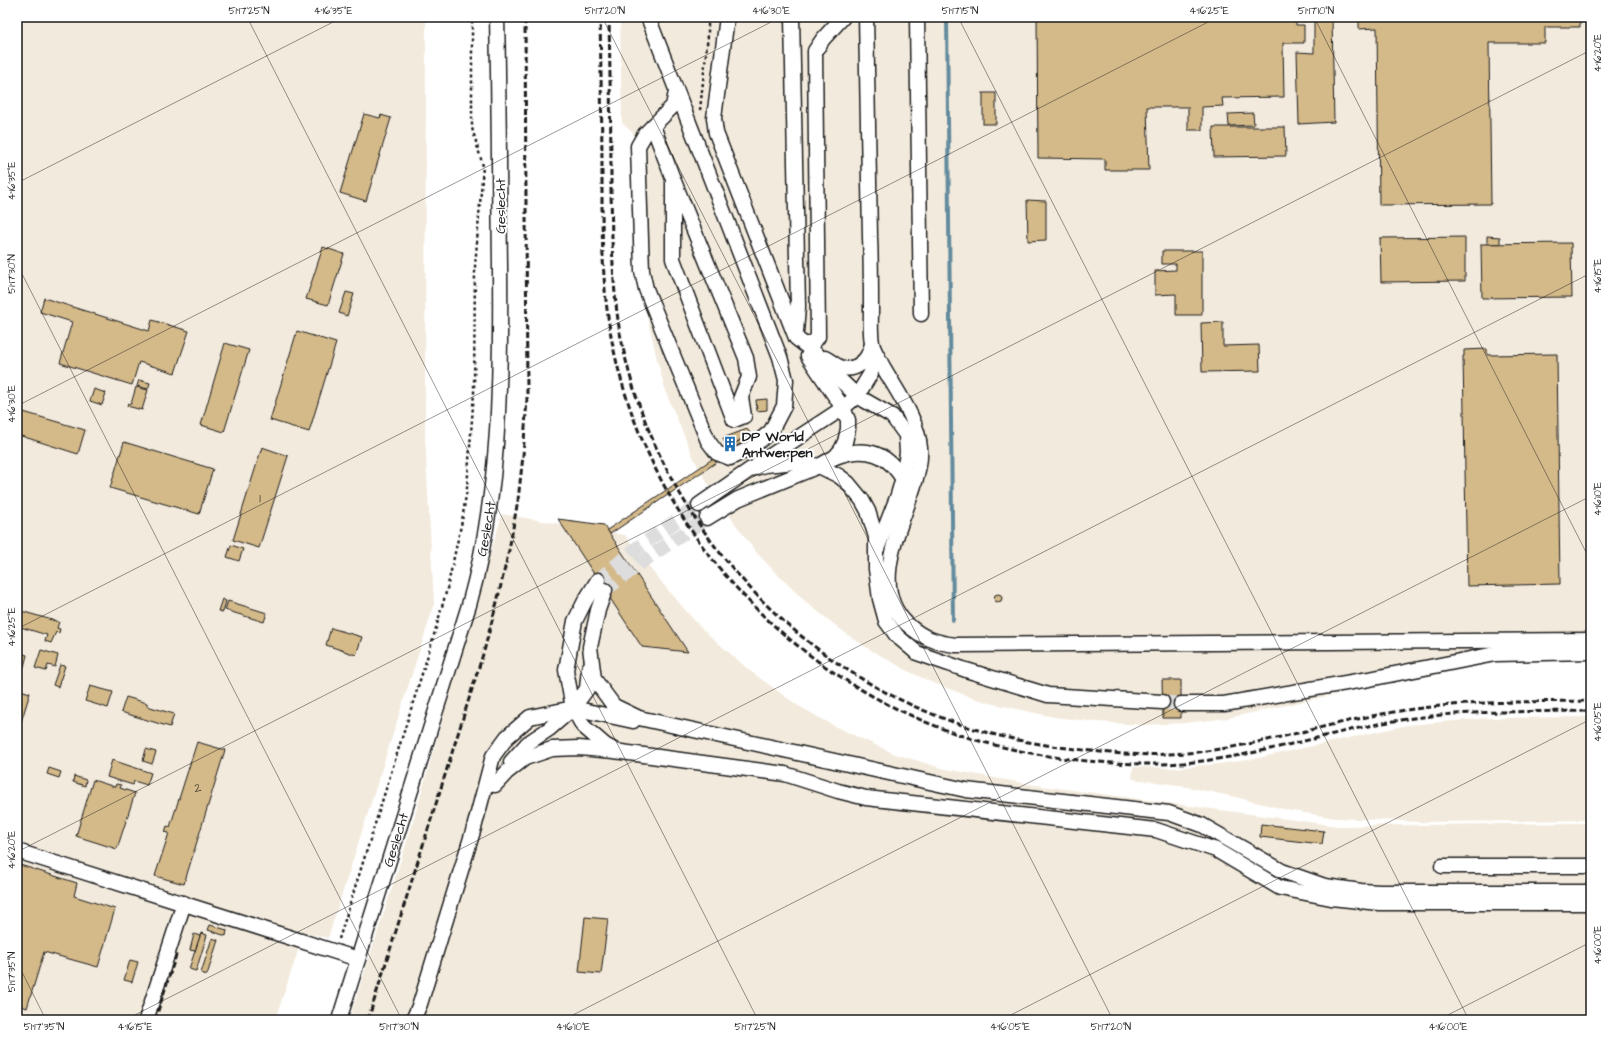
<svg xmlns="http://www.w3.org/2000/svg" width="1608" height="1037" font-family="'Architects Daughter',sans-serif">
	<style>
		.built { fill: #f2eadc }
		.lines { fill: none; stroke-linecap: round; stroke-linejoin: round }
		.stream { stroke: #648b9e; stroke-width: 4 }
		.building { fill: #d4b989; stroke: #1c1c1c }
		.minor-tunnel { stroke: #ddd; stroke-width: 14; stroke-dasharray: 14 7; stroke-linecap: butt }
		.minor-casing { stroke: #1c1c1c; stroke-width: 17 }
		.path { stroke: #1c1c1c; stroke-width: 2.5; stroke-dasharray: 3 3; stroke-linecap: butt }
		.minor { stroke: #fff; stroke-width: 14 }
		.rail { stroke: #1c1c1c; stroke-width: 3; stroke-dasharray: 6 3; stroke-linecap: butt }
		.ticks { fill: none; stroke: #1c1c1c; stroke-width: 1; stroke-opacity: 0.45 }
		.labels { text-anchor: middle; stroke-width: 4; stroke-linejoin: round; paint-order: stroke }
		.number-label { font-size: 12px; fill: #4a4337 }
		.street-label { font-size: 14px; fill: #1c1c1c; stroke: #fff }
		.poi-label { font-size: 14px; font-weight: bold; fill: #1c1c1c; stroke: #fff; text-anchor: start }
		.neatline { fill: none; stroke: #1c1c1c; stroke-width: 1.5 }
		.ticks-label { font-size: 10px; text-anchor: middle; fill: #1c1c1c }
	</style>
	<rect width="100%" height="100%" fill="#fff"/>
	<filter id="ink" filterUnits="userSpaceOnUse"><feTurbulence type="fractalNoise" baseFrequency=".025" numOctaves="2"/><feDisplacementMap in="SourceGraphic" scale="8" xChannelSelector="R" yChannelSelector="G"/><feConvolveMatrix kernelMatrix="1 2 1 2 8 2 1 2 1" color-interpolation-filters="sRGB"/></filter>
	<g filter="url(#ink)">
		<g class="built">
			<polygon points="17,17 426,17 425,438 434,605 328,938 304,933 275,1020 17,1020"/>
			<polygon points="620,17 1591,17 1591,659 1500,661 1431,676 1378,685 1228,718 1185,723 1143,725 1097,722 1054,717 994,704 973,698 931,682 910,672 869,649 848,635 807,603 773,570 756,552 731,518 705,479 694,459 675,414 666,393 655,351 638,276 633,133 622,123"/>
			<polygon points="502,514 625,535 651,570 699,626 750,671 797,705 836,727 895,754 945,769 1028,784 1338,826 1591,823 1591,1020 349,1020 410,832"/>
			<polygon points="1591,717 1591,820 1420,822 1336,818 1287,810 1231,796 1172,784 1132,779 1133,767 1174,768 1218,764 1254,759 1408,725 1490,718"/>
		</g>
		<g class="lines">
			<polyline class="stream" points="947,17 953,620"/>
		</g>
		<g class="building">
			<polygon points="1037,17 1296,17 1296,25 1304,25 1304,43 1283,43 1284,97 1222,98 1223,106 1202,107 1202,130 1188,130 1188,107 1147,107 1149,170 1105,170 1105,159 1038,158"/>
			<polygon points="1314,17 1332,17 1334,122 1299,124 1297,52 1314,53"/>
			<polygon points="1359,17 1580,17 1580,27 1545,27 1545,43 1489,43 1491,204 1379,205 1377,28 1359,29"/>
			<rect x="983" y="93" width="13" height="31"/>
			<polygon points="1253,113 1254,125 1229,126 1228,114"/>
			<polygon points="364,114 380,118 381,115 391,118 366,201 340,193"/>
			<polygon points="1213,127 1285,127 1286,156 1214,157"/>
			<polygon points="1027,200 1046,201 1046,240 1028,241"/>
			<polygon points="1487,236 1500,237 1500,244 1487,244"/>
			<polygon points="1465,237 1465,281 1381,282 1380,238"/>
			<polygon points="1571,243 1572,297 1482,298 1481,244"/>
			<polygon points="323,247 344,254 328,305 306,299"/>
			<polygon points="1162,251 1202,251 1202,315 1176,315 1176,294 1155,295 1155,271 1176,270 1176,264 1162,264"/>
			<polygon points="346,292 354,294 347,316 339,313"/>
			<polygon points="44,298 149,331 152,320 189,331 175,373 139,362 132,385 60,363 72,322 40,312"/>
			<polygon points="1223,322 1223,346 1259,345 1260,371 1202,372 1201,323"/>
			<polygon points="297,331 336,343 309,432 270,420"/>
			<polygon points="225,343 249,350 224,432 201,425"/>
			<polygon points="1487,349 1487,355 1557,354 1560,584 1467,586 1463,356 1464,356 1464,350"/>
			<polygon points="139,380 150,383 148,389 137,386"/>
			<polygon points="136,387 148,390 142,410 127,406 128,403 131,404"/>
			<polygon points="94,389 106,393 102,405 90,401"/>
			<polygon points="767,399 767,410 757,411 756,400"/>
			<polygon points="20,411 85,430 78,454 18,435 19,432 17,431 17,421"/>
			<polygon points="747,429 750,433 727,449 723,438"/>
			<polygon points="745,437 748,441 610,534 607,530"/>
			<polygon points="124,442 213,469 199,514 110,488"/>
			<polygon points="262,447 288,456 259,548 233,540"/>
			<polygon points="558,519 604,525 688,652 642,647"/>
			<polygon points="231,545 243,549 239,561 227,557"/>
			<circle cx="998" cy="598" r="4"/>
			<polygon points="222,599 226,601 223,612 218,611"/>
			<polygon points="228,601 267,613 264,622 225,610"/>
			<polygon points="21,611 59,622 57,628 60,629 59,633 56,632 51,643 45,641 47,635 17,626"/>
			<polygon points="331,628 362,637 356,655 326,645"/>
			<polygon points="41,650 58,655 55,667 48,665 46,671 35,668"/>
			<polygon points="17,652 27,655 24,667 17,664"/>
			<polygon points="60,665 65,666 58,687 53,685"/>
			<polygon points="1162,680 1181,680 1181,718 1163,718"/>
			<polygon points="90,686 113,692 108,708 85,701"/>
			<polygon points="17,689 30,693 17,735"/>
			<polygon points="126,697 147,703 147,706 174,714 170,727 121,712"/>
			<polygon points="197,742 225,750 184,884 155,876 169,833 165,832 167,826 170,827"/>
			<polygon points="146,749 156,752 152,764 143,761"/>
			<polygon points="112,760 151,773 147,785 134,781 133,785 107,777"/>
			<polygon points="49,768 61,772 59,778 47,774"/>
			<polygon points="74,776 86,780 85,786 73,782"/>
			<polygon points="93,780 115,787 116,784 121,785 120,788 135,793 117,849 76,836"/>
			<polygon points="1261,824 1324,831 1322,844 1260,837"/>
			<polygon points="17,864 77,883 74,896 115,909 98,967 44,952 27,1008 17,1005"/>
			<polygon points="585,917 608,919 601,974 579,972"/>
			<polygon points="210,925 227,930 226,936 208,930"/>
			<polygon points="201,933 207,935 196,971 189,969"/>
			<polygon points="194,934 200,936 195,951 190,950"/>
			<polygon points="212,938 218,940 207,975 201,973"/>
			<polygon points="130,960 138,962 132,982 124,980"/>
		</g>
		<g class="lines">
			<g class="minor-tunnel">
				<polyline points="598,580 637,548 699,505"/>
				<polyline points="605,590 646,559 707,518"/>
				<polyline points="1162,702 1181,704"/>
			</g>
			<defs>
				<g id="minor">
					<polyline points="648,17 780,357 786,380 784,406 771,431 751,448 730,458 717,453 708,441 646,289 642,271 638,146 645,134 673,106 676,92"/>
					<polyline points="727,17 714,118 716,133 796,338 814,352 833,373 857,396 892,416 906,435 907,453 903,478 898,495 877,549"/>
					<polyline points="792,17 798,307 796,332"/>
					<path d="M866,17C868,90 869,163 870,237C871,261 871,285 871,309C871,320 870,332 872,343C873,350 879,358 882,365C896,390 918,419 920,448C921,460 918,471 915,482C903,525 867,586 907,624C922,638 937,643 956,645L1591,640"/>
					<polyline points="917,17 921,314"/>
					<polyline points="653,126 673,179 746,358 749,377 741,397 744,416 734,420 673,259 673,179"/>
					<polyline points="804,344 812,344 818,337 815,51 823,39 843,17"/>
					<path d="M825,358C831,361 836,366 842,368C857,371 868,360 871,347"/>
					<path d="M835,457C866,445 889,453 905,483"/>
					<polyline points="758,464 843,408 857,396 871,373 872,345"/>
					<polyline points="699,505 751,469 765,465 796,462 819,466 839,476 848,483 862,500 868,511 876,537 876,569 880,599 886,621 897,636 917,653 966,670 1048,695 1162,702"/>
					<polyline points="707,518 738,499 819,466 835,457 841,450 845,442 848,429 848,420 843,408 808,356"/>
					<polyline points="598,580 585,601 575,621 566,670 573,708 583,726 605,745 614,750"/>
					<polyline points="605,590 598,610 590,647 594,679 614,706 639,718 966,790 1169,813 1202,825 1282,871 1325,886 1361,891 1380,892 1591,892"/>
					<polyline points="1181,704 1224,704 1369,679 1495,654 1591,652"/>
					<polyline points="511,762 528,743 549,729 573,708 587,689 589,668"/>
					<polyline points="495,785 507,772 525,758 552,749 579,748 614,751 785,774 838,791 866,798 1156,830 1216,850 1280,888 1331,898 1379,903 1591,903"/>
					<polyline points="17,851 358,959"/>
					<polyline points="1442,866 1591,866"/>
					<polyline points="146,1020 184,903"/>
					<path id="s1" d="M339,1020L469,605C500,495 501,382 500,268C499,184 499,101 497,17"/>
					<polyline points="413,1020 420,1004 474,828 493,756 507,737 530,717 573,708 633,721"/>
				</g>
			</defs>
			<use href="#minor" class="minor-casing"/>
			<g class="path">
				<polyline points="700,110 708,35 708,17"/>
				<polyline points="339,939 432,642 447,589 462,521 467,488 474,392 475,267 483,166 472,128 472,17"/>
			</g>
			<use href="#minor" class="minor"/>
			<g class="rail">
				<path d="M600,17C601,73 602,129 602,184C602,235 602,286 611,336C646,522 781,674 960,735C1024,756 1095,765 1162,764C1242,762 1316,735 1394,721C1459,710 1525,712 1591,711"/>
				<path d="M609,17C610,75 611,132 611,190C612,238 612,286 620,333C653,508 779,657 945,719C987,735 1031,744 1076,749C1106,753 1137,756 1167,754C1242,752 1314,726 1388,713C1455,701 1523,702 1591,701"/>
				<polyline points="155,1020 177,952"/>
				<polyline points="368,1020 484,651 497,602 509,550 518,500 523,456 527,399 525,17"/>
			</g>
		</g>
	</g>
	<path class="ticks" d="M247,17L758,1020M602,17L1113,1020M958,17L1469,1020M1314,17L1591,562M17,183L343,17M17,264L402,1020M17,406L781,17M17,629L1218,17M17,852L1591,50M17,962L46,1020M125,1020L1591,273M563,1020L1591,496M1001,1020L1591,719M1438,1020L1591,942"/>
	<defs>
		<symbol id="building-bare" viewBox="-9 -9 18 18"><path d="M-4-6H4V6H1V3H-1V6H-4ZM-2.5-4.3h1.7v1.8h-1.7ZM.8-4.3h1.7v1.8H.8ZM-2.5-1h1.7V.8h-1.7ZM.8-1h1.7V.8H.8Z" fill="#1f6fb2" stroke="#fff" stroke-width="2.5" paint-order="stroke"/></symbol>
	</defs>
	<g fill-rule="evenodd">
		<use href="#building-bare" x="719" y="433" width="22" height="22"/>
	</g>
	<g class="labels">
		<g class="number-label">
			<text x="260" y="502">1</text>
			<text x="198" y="792">2</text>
		</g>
		<g class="street-label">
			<text transform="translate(500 206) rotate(-90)" y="5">Geslecht</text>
			<text dy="5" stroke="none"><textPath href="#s1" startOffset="513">Geslecht</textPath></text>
			<text dy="5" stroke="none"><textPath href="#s1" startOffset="189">Geslecht</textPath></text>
		</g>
		<g class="poi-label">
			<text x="742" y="441">DP World<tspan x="742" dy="16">Antwerpen</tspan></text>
		</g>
	</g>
	<rect width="1608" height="1037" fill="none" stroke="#fff" stroke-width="44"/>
	<rect x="22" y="22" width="1564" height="993" class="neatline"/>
	<g class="ticks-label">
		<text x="249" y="14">51°17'25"N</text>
		<text x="333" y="14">4°16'35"E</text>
		<text x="605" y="14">51°17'20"N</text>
		<text x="771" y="14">4°16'30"E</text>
		<text x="960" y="14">51°17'15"N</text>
		<text x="1209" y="14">4°16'25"E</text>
		<text x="1316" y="14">51°17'10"N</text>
		<text transform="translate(1597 53) rotate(-90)" y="4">4°16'20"E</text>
		<text transform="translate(11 181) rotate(-90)" y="4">4°16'35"E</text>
		<text transform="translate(11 274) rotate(-90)" y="4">51°17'30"N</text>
		<text transform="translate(1597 276) rotate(-90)" y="4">4°16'15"E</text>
		<text transform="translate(11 404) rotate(-90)" y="4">4°16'30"E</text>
		<text transform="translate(1597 499) rotate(-90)" y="4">4°16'10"E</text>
		<text transform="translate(11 627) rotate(-90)" y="4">4°16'25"E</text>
		<text transform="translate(1597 722) rotate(-90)" y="4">4°16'05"E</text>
		<text transform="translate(11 850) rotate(-90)" y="4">4°16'20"E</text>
		<text transform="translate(1597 945) rotate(-90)" y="4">4°16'00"E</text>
		<text transform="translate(11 972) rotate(-90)" y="4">51°17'35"N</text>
		<text x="44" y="1030">51°17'35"N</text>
		<text x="135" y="1030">4°16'15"E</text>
		<text x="399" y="1030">51°17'30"N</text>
		<text x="573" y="1030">4°16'10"E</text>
		<text x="755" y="1030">51°17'25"N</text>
		<text x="1010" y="1030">4°16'05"E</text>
		<text x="1111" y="1030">51°17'20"N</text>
		<text x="1448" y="1030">4°16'00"E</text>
	</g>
</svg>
